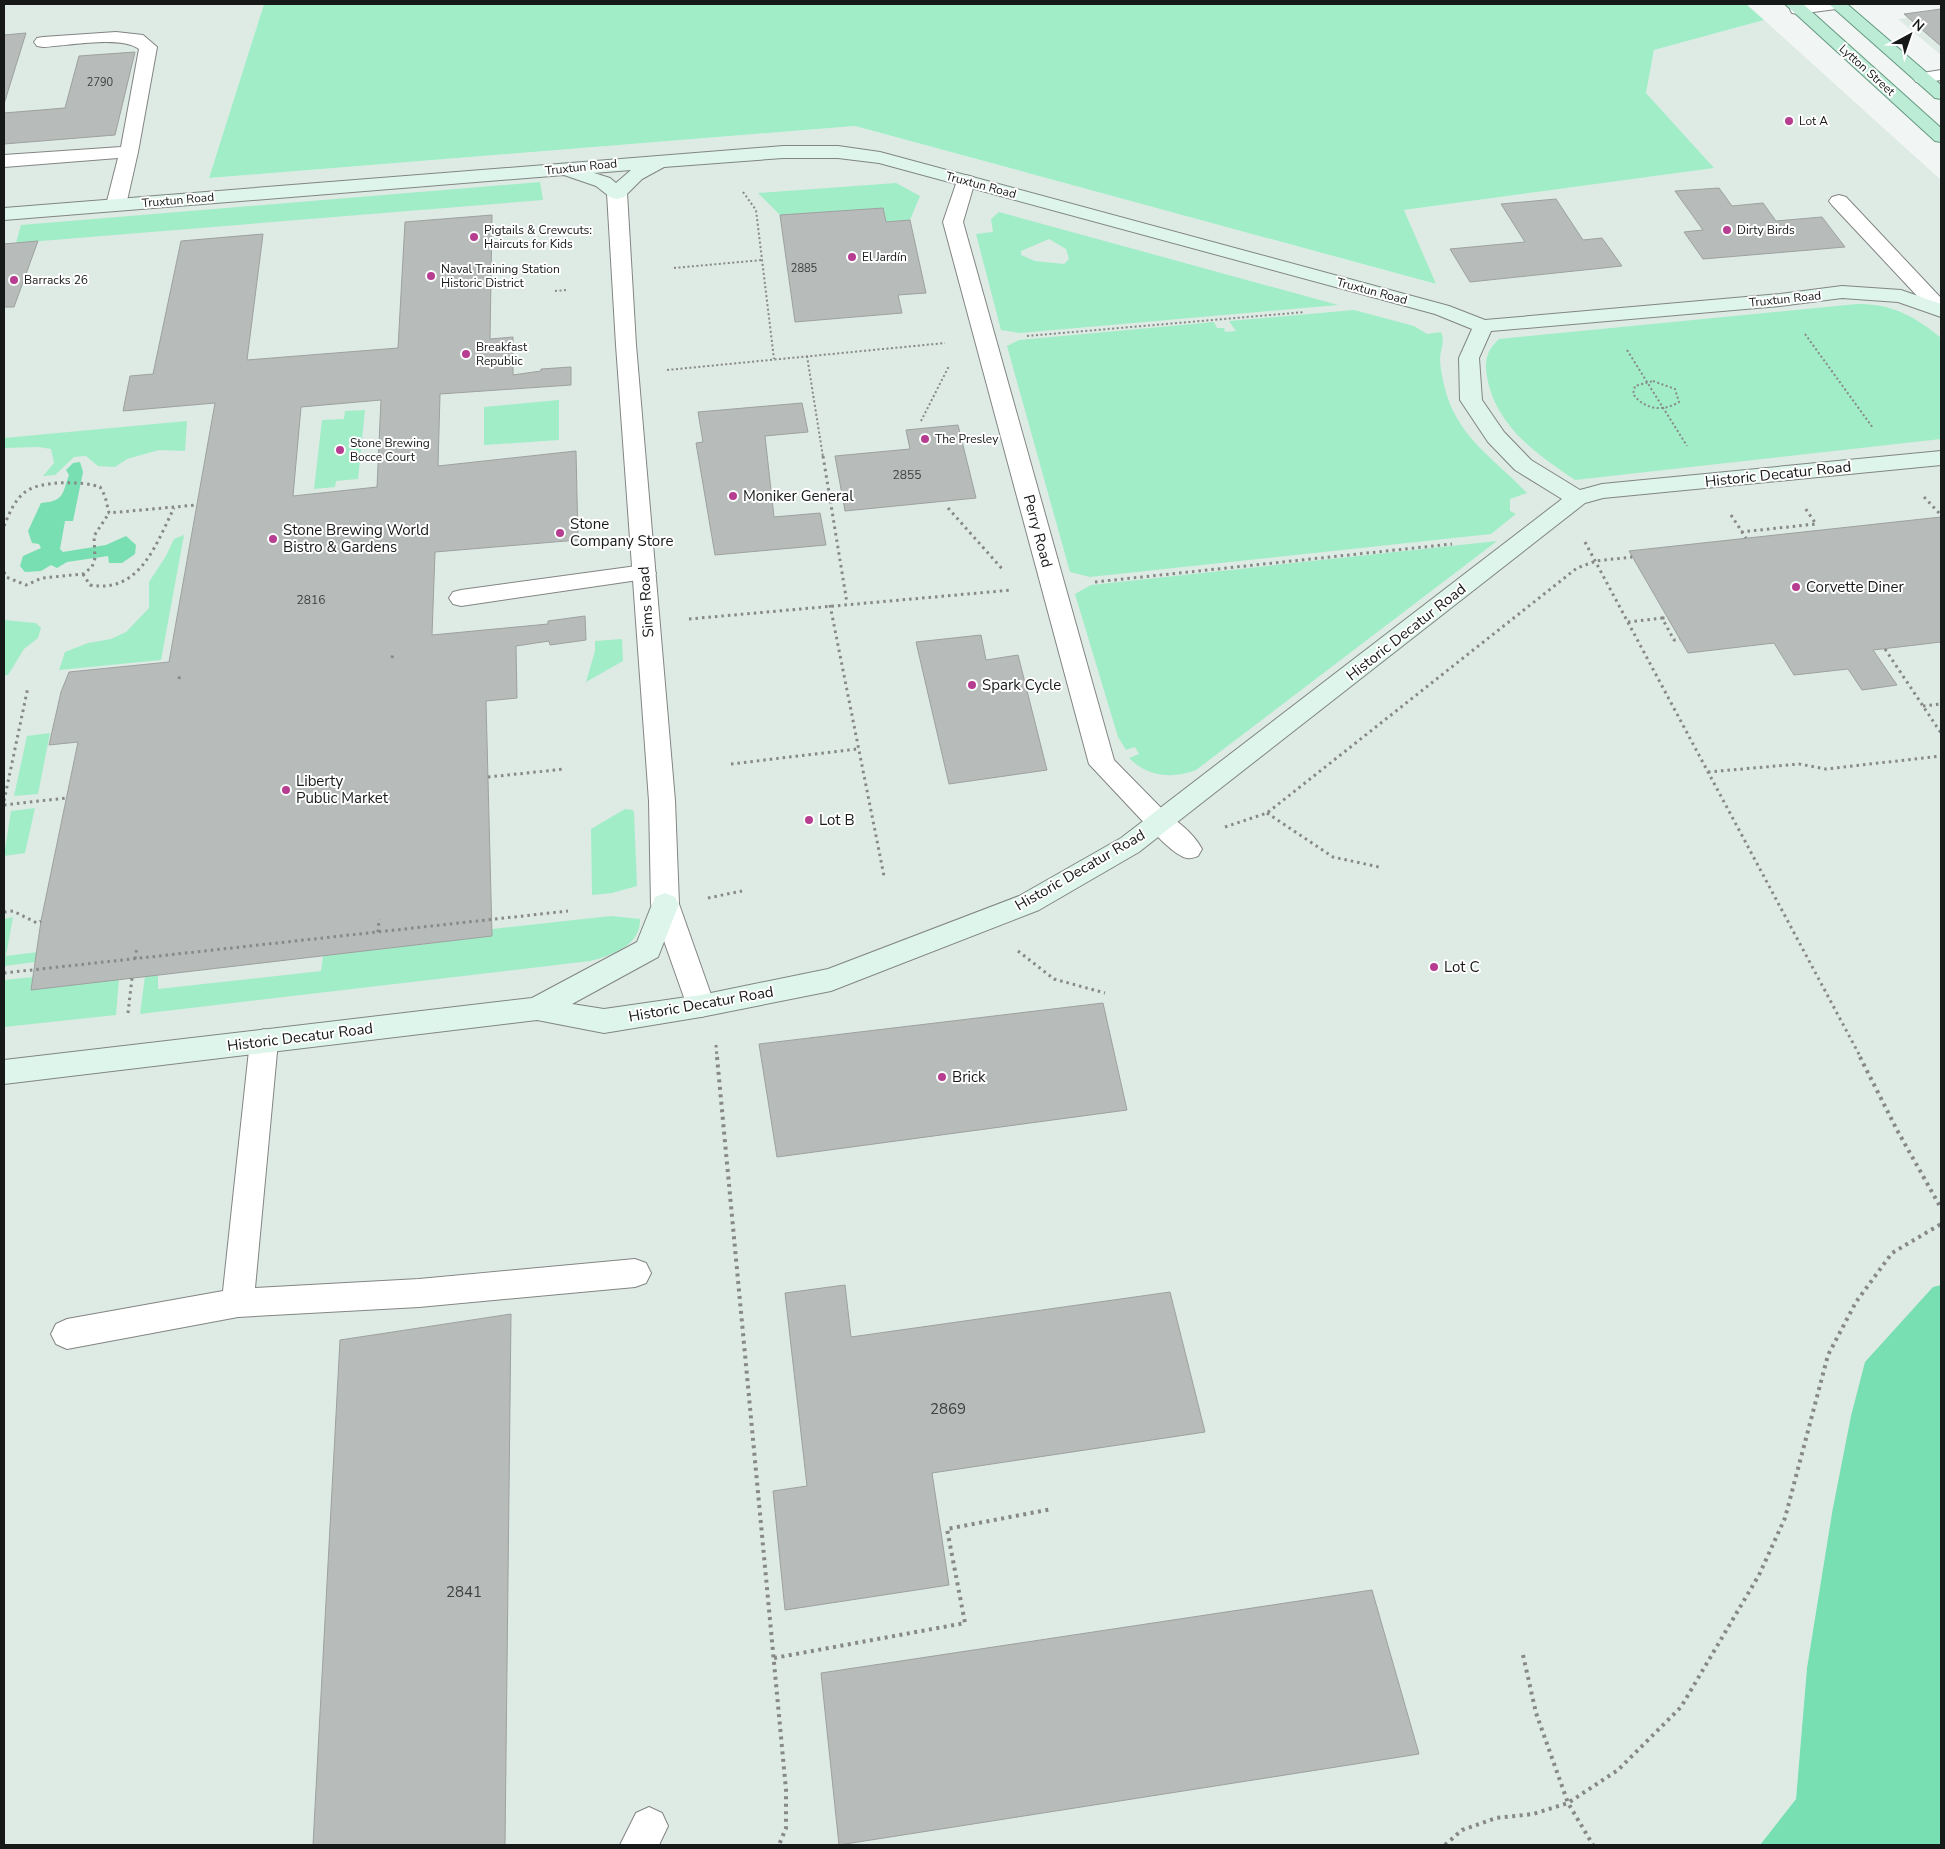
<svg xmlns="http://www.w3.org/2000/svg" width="1945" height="1849" font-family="'Nunito Sans',sans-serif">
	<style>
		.built { fill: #deeae4 }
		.green { fill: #a1edc8; fill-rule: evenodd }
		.water { fill: #77dfb1 }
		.building { fill: #b7bbb9; stroke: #9da19f; fill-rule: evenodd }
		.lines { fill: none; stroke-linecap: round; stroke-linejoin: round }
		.lane-casing { stroke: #828583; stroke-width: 2 }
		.street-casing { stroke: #828583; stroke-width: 2 }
		.secondary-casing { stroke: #828583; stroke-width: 2 }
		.primary-casing { stroke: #659981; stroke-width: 2 }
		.path-far2 { stroke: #878988; stroke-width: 2; stroke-dasharray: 2 2.5; stroke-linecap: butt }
		.path-far1 { stroke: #878988; stroke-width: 3; stroke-dasharray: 2.5 4; stroke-linecap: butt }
		.path { stroke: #878988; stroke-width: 4; stroke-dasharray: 3 4.5; stroke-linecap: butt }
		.lane { fill: #fff; fill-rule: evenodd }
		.street { fill: #fff; fill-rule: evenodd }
		.secondary { fill: #ddf5ea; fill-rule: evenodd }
		.primary { fill: #bcecd6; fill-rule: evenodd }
		.poi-dot { fill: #b73d90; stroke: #fff; stroke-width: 2 }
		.labels { text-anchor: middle; stroke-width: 4; stroke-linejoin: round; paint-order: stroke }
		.far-number-label { font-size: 11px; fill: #3f4140 }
		.far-street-label { font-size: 12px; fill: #171818; stroke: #fff }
		.far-poi-label { font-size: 12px; fill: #171818; stroke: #fff; text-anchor: start }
		.number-label { font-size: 12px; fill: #3f4140 }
		.street-label { font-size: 15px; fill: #171818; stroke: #fff }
		.poi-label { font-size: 15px; fill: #171818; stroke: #fff; text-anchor: start }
		.near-number-label { font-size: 15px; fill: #3f4140 }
	</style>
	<rect width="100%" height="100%" fill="#f1f5f3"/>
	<g class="built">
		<polygon points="4,4 264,4 209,178 855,126 1435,284 1404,210 1713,168 1646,93 1654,50 1764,20 1941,180 1941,1285 1933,1287 1832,1513 1807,1668 1796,1799 1760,1845 4,1845"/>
		<polygon points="1941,13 1941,55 1898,19"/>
	</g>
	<g class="green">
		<polygon points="264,4 1746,4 1764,20 1654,50 1646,93 1714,168 1404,210 1436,284 855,126 209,178"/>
		<polygon points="540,182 543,200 16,243 21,225"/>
		<polygon points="896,183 920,196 910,220 886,222 883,208 780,215 758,193"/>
		<path d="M999,212L1338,305L1020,333L1001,330L976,234L993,232L991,219ZM1049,239L1066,249L1069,259L1064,264L1035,261L1021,255V251Z"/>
		<path d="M1857,304C1891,303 1916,317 1941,338V439L1575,480C1536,454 1496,426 1487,377C1484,360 1487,350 1499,339Z"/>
		<path d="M1354,310L1414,326L1427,334L1441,332C1445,341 1441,348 1440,358C1440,367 1442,376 1444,385C1456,437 1494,458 1527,493L1510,499V511L1516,514L1491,534L1090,577L1070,572L1007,346L1019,340L1214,322L1217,328H1224L1225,332L1236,331L1229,321Z"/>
		<polygon points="559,400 559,440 484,445 484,407"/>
		<polygon points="365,410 358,479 336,481 335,487 314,489 322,420 344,419 345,411"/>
		<polygon points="187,421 185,451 159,450 127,459 115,467 98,466 86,456 74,457 55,475 43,476 54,463 51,449 39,447 4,448 4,438"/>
		<polygon points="184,535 161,660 59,670 65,652 88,643 111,639 126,632 149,608 149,582 166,556 174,539"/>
		<path d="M1497,541L1196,770C1173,779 1148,777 1129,758L1139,754L1135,747L1126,750L1118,737L1075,594L1091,585Z"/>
		<polygon points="4,620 36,623 41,628 38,638 24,649 8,675 4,675"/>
		<polygon points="622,639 623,661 586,682 595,651 595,641"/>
		<polygon points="50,733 38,794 14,796 27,736"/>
		<polygon points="35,808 25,853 4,856 11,811"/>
		<polygon points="625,809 633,810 634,813 637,886 612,893 592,895 591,829"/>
		<path d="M611,916L640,919C641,946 610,956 590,961L140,1014L145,976L158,975V989L321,971L323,956L492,936V929Z"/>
		<polygon points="13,917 6,956 38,952 35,962 4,966 4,919"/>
		<polygon points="33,977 119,979 116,1015 4,1027 4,980"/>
	</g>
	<g class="water">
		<path d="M80,462L83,472L73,521H65L60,549L63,552L106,545L126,536L136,545L135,554L122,563H109L108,556L67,562L57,568L51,565L41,571L25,572L20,566L23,556L41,548L39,544L32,543L28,531L41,503C64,501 62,495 69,475L66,470L73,463Z"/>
		<polygon points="1941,1285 1941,1845 1760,1845 1796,1799 1807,1668 1832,1513 1851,1416 1865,1362 1933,1287"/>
	</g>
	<g class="building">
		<polygon points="1941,9 1941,46 1904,14"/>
		<polygon points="26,33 4,104 4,35"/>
		<polygon points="135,52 115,135 4,144 4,113 65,108 79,56"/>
		<polygon points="1719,188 1732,206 1763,203 1776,221 1822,217 1845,247 1703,259 1684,232 1703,230 1675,191"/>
		<polygon points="1556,199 1583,240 1602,238 1622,266 1470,282 1450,249 1525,242 1501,204"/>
		<polygon points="883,208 886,222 910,220 926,293 898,295 902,313 795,322 780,215"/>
		<path d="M492,215L490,339L513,337V375L541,371V369L571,367V385L440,394L438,466L576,451L578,540L435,552L432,635L548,624V621L585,616L586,640L550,645L549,641L516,646L517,698L486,701L492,936L31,990L41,921L78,742L49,745L61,692L69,672L169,662L215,403L123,411L130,376L153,374L181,241L263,234L247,360L398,348L405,222ZM381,400L377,487L293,496L301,407Z"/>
		<polygon points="38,241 14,307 4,307 4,244"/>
		<polygon points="802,403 808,432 765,436 774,517 820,513 826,545 715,555 696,443 703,442 698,412"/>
		<polygon points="958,425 976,498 845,511 835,456 910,449 906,430"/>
		<polygon points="1941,517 1941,642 1873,650 1897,685 1862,690 1848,669 1794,675 1774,643 1688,653 1629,551"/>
		<polygon points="981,635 986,660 1018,655 1047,770 949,784 916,642"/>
		<polygon points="1103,1003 1127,1110 777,1157 759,1044"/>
		<polygon points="845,1285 851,1337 1170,1292 1205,1432 932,1473 949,1585 785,1610 773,1491 807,1486 785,1293"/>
		<polygon points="511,1314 505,1845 313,1845 340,1340"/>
		<polygon points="1372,1590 1419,1754 839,1845 821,1673"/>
	</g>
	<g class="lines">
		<defs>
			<g id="lane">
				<path d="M116,32L143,35L157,47L138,152L126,205L123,209H109L106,205L118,158L4,167V155L121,147L139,49C121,35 66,46 43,47L37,46L34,42L37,38L43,37Z"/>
				<polygon points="1941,70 1941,80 1922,83 1916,82 1913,78 1916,74"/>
				<polygon points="1839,195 1846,197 1941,298 1941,316 1934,314 1832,205 1829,201 1832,197"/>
				<polygon points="644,565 652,568 656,573 652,578 461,606 453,604 449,598 453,592 461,590"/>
				<path d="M1159,812C1175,817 1194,834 1202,849L1198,856C1195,857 1191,859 1187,858C1175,856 1152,832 1146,822L1150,815Z"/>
				<polygon points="264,1029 274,1033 278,1041 255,1288 419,1279 635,1259 646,1263 651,1273 646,1283 635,1287 419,1307 238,1317 67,1349 56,1344 51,1334 56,1324 67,1319 223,1291 250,1041 254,1033"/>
				<polygon points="649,1807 662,1813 668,1826 659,1845 620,1845 636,1813"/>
			</g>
			<g id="street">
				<polygon points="1799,4 1844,4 1842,8 1836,9 1798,14 1792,13 1790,9 1792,5"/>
				<polygon points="966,175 973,177 975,181 963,222 1114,760 1168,815 1172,822 1168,829 1159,832 1150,829 1089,764 943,222 957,181 959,177"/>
				<polygon points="617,187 624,189 627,193 636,345 675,801 679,904 715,1006 711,1014 701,1017 691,1014 687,1006 651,904 649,801 616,345 607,193 610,189"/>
			</g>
			<path id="secondary" d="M783,146H838L880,152L1449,306L1485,320L1780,294L1842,286L1901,290L1941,304V317L1898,302L1842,298L1780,306L1491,331L1479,358L1482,400L1504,432L1531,460L1580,490L1602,484L1941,451V465L1603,498L1585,503L1139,852L1039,910L831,991L701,1017L604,1033L537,1020L4,1084V1060L532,998L637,942L655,897L665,893L675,897L679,904L658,957L572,1004L604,1009L701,995L828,969L1019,896L1121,838L1562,499L1515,470L1488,442L1460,400L1459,358L1472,329L1435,314L879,163L838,158H783L664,167L642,179L624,197L617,199L610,197L596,186L564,175L4,220V208ZM631,170L616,183L610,178L594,173Z"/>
			<g id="primary">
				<polygon points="1785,4 1803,4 1941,128 1941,142 1935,141"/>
				<polygon points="1829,4 1847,4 1941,85 1941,99 1935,98"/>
			</g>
		</defs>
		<use href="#lane" class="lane-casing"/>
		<use href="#street" class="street-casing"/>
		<use href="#secondary" class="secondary-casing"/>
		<use href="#primary" class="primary-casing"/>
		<g class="path-far2">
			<polyline points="743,192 756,210 774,359"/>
			<polyline points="674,268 762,260"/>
			<polyline points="555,291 567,290"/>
			<polyline points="1805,334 1873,428"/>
			<polyline points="1027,336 1305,312"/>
			<polyline points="1627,350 1687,446"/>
			<polyline points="807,356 823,457"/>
			<polyline points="667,370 945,343"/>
			<path d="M1653,381L1675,389L1679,402C1663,412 1645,410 1633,394L1635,386Z"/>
			<polyline points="921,421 949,366"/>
		</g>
		<g class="path-far1">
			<polyline points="823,456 847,603"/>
			<polyline points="1924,497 1941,515"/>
			<polyline points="948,508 1004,571"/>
			<polyline points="1731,515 1746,538"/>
			<path d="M4,526C9,514 14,501 24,493C38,480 83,481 100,487L105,496L109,513L196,505"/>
			<polyline points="1741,532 1816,524 1805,508"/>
			<polyline points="1585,542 1861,1058"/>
			<polyline points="4,572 6,577 26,585 42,578 83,574 92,567 95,558 94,536 109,513"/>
			<path d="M83,574L90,585C140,594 156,544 174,508"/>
			<polyline points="1095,582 1452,544"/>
			<polyline points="830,605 884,876"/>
			<polyline points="1662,618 1668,618"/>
			<polyline points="689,619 1012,590"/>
			<polyline points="1628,622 1662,618 1674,640 1680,639"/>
			<polyline points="1885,649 1941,733"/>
			<polyline points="392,658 393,653"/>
			<polyline points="179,679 180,674"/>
			<polyline points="1923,706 1941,704"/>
			<polyline points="731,764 857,749"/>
			<polyline points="1708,772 1799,764 1826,769 1941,756"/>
			<polyline points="488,777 565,769"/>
			<polyline points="4,801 28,687"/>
			<polyline points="4,805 66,798"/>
			<polyline points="1267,813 1333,857 1379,867"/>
			<polyline points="1225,827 1267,813 1577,568 1596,561 1632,557"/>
			<polyline points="708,898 742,891"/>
			<polyline points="4,912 13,911 37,923 41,921"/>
			<polyline points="378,932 379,919"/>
			<polyline points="1018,951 1054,979 1105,993"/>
			<polyline points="135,959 137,947"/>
			<polyline points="4,973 568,911"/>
			<polyline points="128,1013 132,978"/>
			<polyline points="716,1045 717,1058"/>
		</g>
		<g class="path">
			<polyline points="717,1057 786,1790 786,1828 779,1845"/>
			<polyline points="1860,1057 1897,1130 1941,1208"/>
			<polyline points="1523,1655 1536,1713 1568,1803 1593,1845"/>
			<polyline points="774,1658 965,1623 947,1529 1052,1509"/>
			<polyline points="1445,1845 1462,1830 1496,1818 1533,1814 1568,1803 1618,1770 1681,1707 1759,1575 1785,1518 1828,1355 1856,1302 1892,1253 1941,1224"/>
		</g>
		<use href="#lane" class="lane"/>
		<use href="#street" class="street"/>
		<use href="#secondary" class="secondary"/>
		<use href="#primary" class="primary"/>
	</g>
	<g class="poi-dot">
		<circle cx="1789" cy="121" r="5"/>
		<circle cx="1727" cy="230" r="5"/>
		<circle cx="474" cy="237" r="5"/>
		<circle cx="852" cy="257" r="5"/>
		<circle cx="431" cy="276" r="5"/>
		<circle cx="14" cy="280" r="5"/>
		<circle cx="466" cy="354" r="5"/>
		<circle cx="925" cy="439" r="5"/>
		<circle cx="340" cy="450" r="5"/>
		<circle cx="733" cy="496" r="5"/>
		<circle cx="560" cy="533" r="5"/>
		<circle cx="273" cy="539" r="5"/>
		<circle cx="1796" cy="587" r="5"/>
		<circle cx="972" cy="685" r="5"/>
		<circle cx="286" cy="790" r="5"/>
		<circle cx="809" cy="820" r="5"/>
		<circle cx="1434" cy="967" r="5"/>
		<circle cx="942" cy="1077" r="5"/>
	</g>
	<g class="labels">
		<g class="far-number-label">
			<text x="100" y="86">2790</text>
			<text x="804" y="272">2885</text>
		</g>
		<g class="far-street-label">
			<text transform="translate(1867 70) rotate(42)" y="4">Lytton Street</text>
			<text transform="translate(581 167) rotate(-6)" y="4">Truxtun Road</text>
			<text transform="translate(981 185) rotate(15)" y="4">Truxtun Road</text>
			<text transform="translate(178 200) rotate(-5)" y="4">Truxtun Road</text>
			<text transform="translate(1372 291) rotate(15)" y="4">Truxtun Road</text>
			<text transform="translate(1785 299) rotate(-6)" y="4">Truxtun Road</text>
		</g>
		<g class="far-poi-label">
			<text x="1799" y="125">Lot A</text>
			<text x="484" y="234">Pigtails &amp; Crewcuts:<tspan x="484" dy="14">Haircuts for Kids</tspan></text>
			<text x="1737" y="234">Dirty Birds</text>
			<text x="862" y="261">El Jardín</text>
			<text x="441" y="273">Naval Training Station<tspan x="441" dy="14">Historic District</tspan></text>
			<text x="24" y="284">Barracks 26</text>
			<text x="476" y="351">Breakfast<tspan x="476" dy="14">Republic</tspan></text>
			<text x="935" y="443">The Presley</text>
			<text x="350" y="447">Stone Brewing<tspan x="350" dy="14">Bocce Court</tspan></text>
		</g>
		<g class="number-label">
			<text x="907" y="479">2855</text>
			<text x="311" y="604">2816</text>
		</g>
		<g class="street-label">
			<text transform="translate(1778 474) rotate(-6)" y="5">Historic Decatur Road</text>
			<text transform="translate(1038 531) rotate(75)" y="5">Perry Road</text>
			<text transform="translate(646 602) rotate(-94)" y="5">Sims Road</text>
			<text transform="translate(1406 632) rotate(-38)" y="5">Historic Decatur Road</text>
			<text transform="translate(1080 870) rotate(-30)" y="5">Historic Decatur Road</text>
			<text transform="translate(701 1004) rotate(-10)" y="5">Historic Decatur Road</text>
			<text transform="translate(300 1037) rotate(-7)" y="5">Historic Decatur Road</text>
		</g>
		<g class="poi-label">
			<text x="743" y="501">Moniker General</text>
			<text x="570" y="529">Stone<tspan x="570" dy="17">Company Store</tspan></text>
			<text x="283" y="535">Stone Brewing World<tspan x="283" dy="17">Bistro &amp; Gardens</tspan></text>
			<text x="1806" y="592">Corvette Diner</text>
			<text x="982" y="690">Spark Cycle</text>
			<text x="296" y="786">Liberty<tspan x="296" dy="17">Public Market</tspan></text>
			<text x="819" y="825">Lot B</text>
			<text x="1444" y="972">Lot C</text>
			<text x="952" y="1082">Brick</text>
		</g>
		<g class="near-number-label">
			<text x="948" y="1414">2869</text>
			<text x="464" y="1597">2841</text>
		</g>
	</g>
	<rect width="1945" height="1849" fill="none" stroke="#171818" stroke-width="10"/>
	<g transform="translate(1910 35) rotate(40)" stroke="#ffffff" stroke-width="4" paint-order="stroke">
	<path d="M0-4L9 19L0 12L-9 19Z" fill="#171818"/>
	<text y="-8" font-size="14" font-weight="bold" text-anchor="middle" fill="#171818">N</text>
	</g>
</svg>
